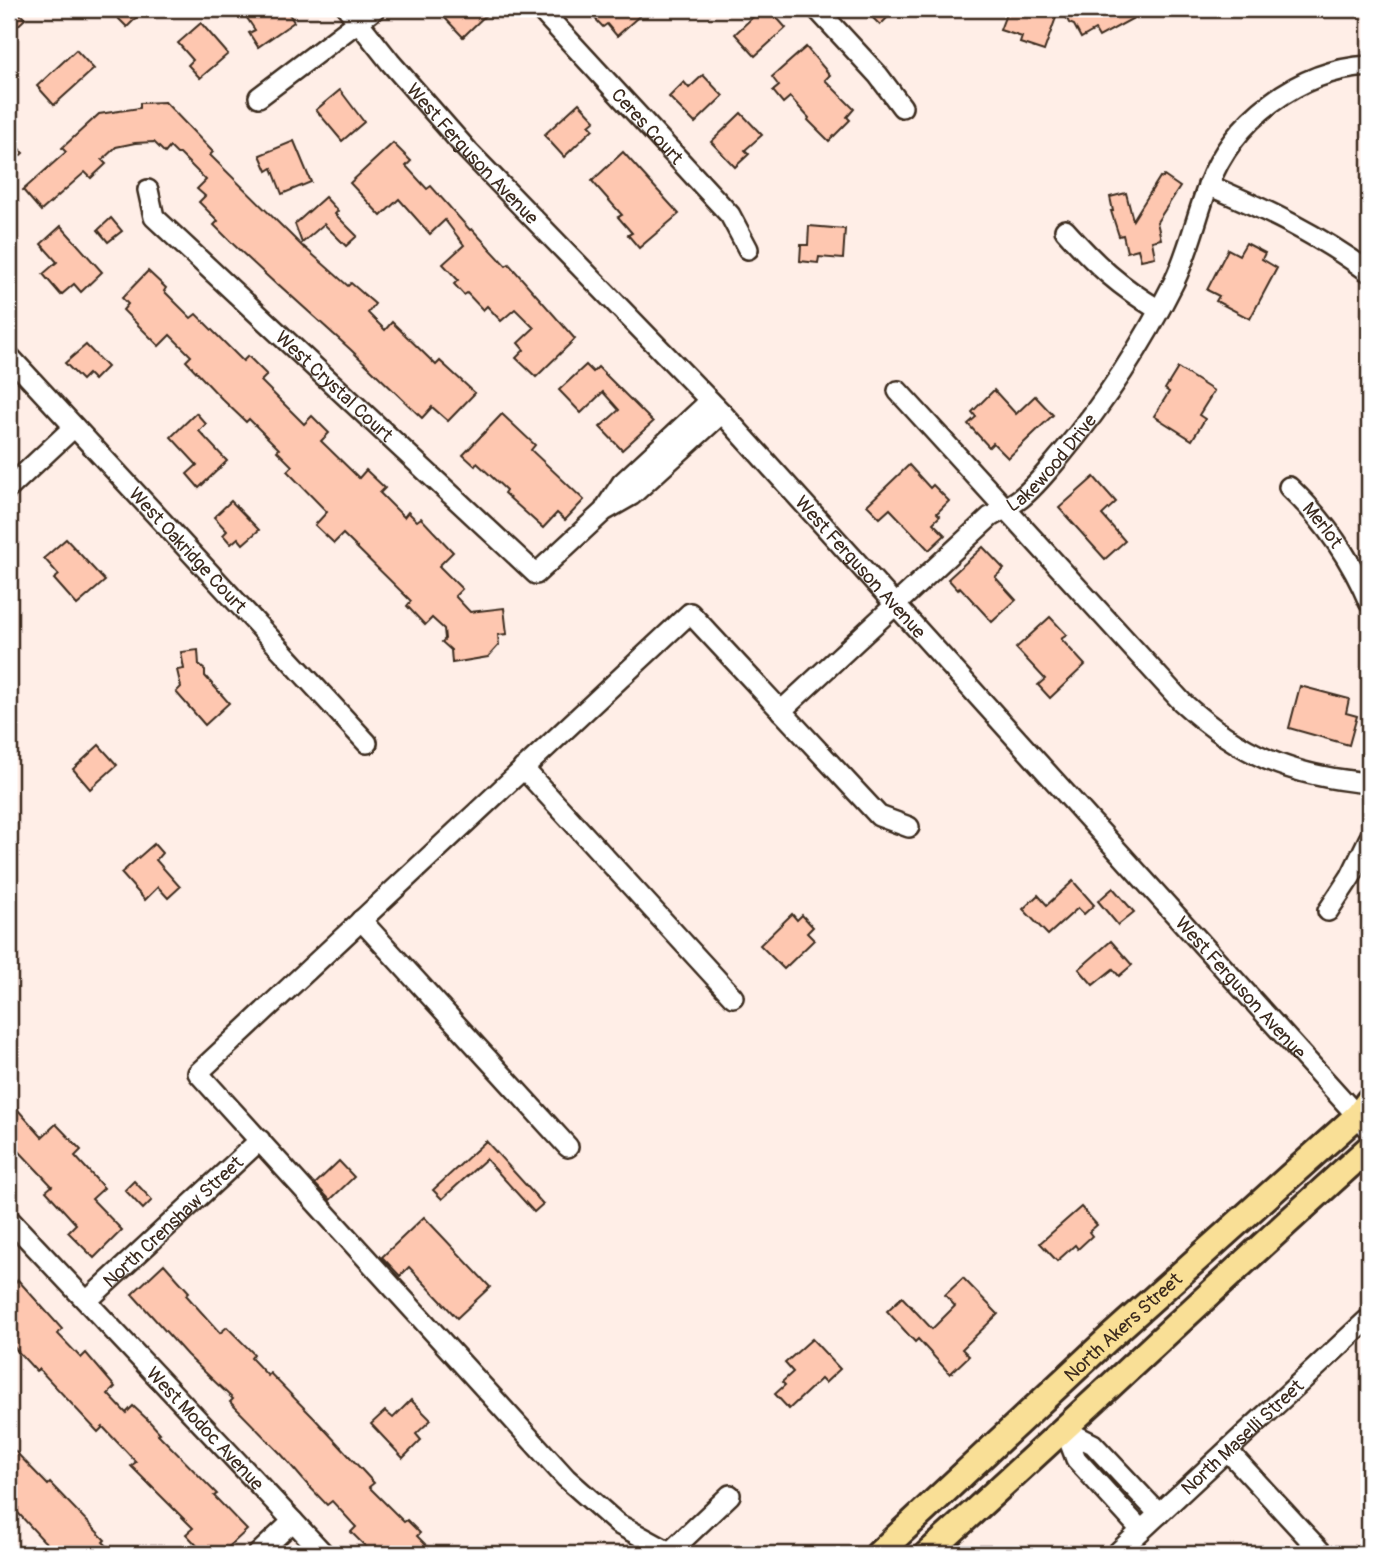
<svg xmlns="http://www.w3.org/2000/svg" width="1378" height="1563" font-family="Pangolin,sans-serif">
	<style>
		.building { fill: #fec7b0; stroke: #3b2a1e; stroke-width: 2 }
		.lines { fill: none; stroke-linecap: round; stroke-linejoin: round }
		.minor-casing { stroke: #3b2a1e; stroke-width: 24 }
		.major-casing { stroke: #3b2a1e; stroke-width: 30 }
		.minor { stroke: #fff; stroke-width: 19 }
		.major { stroke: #f9df96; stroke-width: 24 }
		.labels { text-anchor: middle; stroke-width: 5; stroke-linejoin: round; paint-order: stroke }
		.street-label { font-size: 19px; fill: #3b2a1e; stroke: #fff }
	</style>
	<rect width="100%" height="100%" fill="#ffeee7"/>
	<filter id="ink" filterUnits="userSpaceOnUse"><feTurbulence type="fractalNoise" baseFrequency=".0143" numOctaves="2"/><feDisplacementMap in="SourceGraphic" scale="14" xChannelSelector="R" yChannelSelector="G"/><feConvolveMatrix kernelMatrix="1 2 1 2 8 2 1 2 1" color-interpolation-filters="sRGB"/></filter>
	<g filter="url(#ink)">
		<g class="building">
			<polygon points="9,9 15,9 25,19 9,34"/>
			<polygon points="109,9 145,9 127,27"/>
			<polygon points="241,9 286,9 294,22 258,47 249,33 255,30"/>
			<polygon points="448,9 492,9 463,37 442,15"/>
			<polygon points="586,9 647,9 617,36 607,24 603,27"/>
			<polygon points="758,9 769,9 786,28 755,56 735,34 753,17 751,15"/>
			<polygon points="864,9 896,9 880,25"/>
			<polygon points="1008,9 1059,9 1044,51 1020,43 1022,37 1000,30"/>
			<polygon points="1062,9 1150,9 1099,37 1095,30 1081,38 1074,25 1069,23"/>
			<polygon points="201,23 228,54 200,78 188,65 193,60 178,43"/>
			<polygon points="806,47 830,75 825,80 854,109 847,117 850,120 829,141 808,120 809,118 790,97 783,103 773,91 779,86 772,77"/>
			<polygon points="76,50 94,69 54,105 37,86"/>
			<polygon points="703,75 723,96 695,123 669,97 684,82 689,88"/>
			<polygon points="340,90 364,122 342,141 316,110"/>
			<polygon points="165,102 213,152 210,155 305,249 303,246 348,286 351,283 375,304 368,313 385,330 392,322 436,365 440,361 475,393 448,421 432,407 422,418 350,349 279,285 278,286 234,245 214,225 218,221 199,202 205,196 197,189 206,180 180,154 177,154 170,147 165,153 154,142 135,143 116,147 102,160 106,164 91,178 85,172 41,211 23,190 66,152 62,148 99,114 140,108 140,103"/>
			<polygon points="579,103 595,120 589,125 593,129 564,157 544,135"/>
			<polygon points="741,113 762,135 745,150 749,154 735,167 711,142"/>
			<polygon points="9,138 23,153 9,166"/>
			<polygon points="294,141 311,182 282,194 272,168 267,171 260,155"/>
			<polygon points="393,143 411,161 406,166 427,189 431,186 470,230 472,229 506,266 509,264 575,339 536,377 516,358 524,350 518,343 534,328 515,309 501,321 487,306 483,310 467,293 464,295 454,284 458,280 443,264 464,245 445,220 430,234 399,199 381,216 350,183"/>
			<polygon points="623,152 679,214 639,248 628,235 632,233 618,217 622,215 592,181"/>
			<polygon points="1164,176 1180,187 1157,222 1161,239 1152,241 1155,257 1141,260 1138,249 1127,252 1123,235 1119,236 1111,211 1113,211 1110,197 1126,193 1133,220 1160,177 1163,178"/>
			<polygon points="325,197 338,211 335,214 357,236 346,246 324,224 302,243 295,224"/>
			<polygon points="111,218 122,231 108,242 98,230"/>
			<polygon points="61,226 102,272 81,292 74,284 61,295 43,274 57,262 41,244"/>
			<polygon points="809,226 845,229 843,259 819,257 818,263 800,261 801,245 808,245"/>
			<polygon points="1246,243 1265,253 1262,259 1277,268 1250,319 1216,301 1219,296 1207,290 1228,249 1239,255"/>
			<polygon points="148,271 166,288 164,291 191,318 196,314 243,361 248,356 267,375 261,381 304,424 312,416 329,433 321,441 359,478 366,470 385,488 380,493 404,517 408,512 417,521 421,518 434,532 453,552 439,566 462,589 455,596 470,612 504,608 507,634 498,635 499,645 488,657 452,663 451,650 442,642 445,639 444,629 432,618 425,625 407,606 411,601 343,534 334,543 315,525 327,512 287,471 292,466 277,451 279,449 249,419 246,422 222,399 186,361 191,356 170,335 159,346 123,310 128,304 122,298"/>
			<polygon points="86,345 107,367 94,380 88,374 82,380 65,363"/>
			<polygon points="586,365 593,372 598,367 653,422 622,450 600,427 619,410 603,392 581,413 559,390"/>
			<polygon points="1178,368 1214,391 1199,415 1205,419 1192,440 1154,416 1169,392 1165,389"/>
			<polygon points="994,390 1016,414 1035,396 1053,415 1008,458 993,443 989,447 968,424 976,417 972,412"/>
			<polygon points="196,413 206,424 199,431 227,461 199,488 187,474 197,465 171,437"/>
			<polygon points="502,414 535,445 531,450 584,500 565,520 557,513 543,528 504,493 506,490 477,463 475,466 463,455"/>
			<polygon points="909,465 930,488 933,485 949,501 937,513 940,516 933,523 945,535 929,550 890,509 880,518 867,505"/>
			<polygon points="1094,477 1116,502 1102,515 1125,541 1105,559 1059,508"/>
			<polygon points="231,501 259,530 243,544 238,538 231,544 223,535 227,531 214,517"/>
			<polygon points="66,539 105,581 77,605 54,579 59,575 44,558"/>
			<polygon points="983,547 1004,569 995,577 1016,600 992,622 960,587 958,590 948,579"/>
			<polygon points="1050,617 1067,635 1061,639 1085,665 1050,698 1038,685 1045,679 1016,648"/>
			<polygon points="198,650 199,665 205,670 205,676 229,703 205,725 176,692 181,687 177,670 184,669 181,652"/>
			<polygon points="1300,686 1349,699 1346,713 1357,716 1349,745 1289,728"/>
			<polygon points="99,745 117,765 90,789 73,769"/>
			<polygon points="154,844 162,853 156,860 180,887 168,898 158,887 145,900 121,873"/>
			<polygon points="1073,881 1094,905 1084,914 1078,908 1048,935 1023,909 1038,895 1047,905"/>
			<polygon points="1113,888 1134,912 1118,925 1098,901"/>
			<polygon points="792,914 797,920 802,915 813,927 807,933 814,940 784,969 760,945"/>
			<polygon points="1111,941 1132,965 1119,976 1113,969 1093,985 1079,969"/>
			<polygon points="9,1100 42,1137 56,1124 81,1150 75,1156 104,1188 92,1199 122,1230 94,1258 68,1232 76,1224 46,1191 52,1186 19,1151 9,1161"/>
			<polygon points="486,1141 543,1204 534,1212 486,1159 442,1199 433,1190"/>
			<polygon points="339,1161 354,1177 330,1200 315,1184"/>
			<polygon points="134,1181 152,1200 143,1209 125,1190"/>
			<polygon points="1081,1207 1097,1225 1089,1232 1092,1236 1078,1249 1075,1245 1057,1261 1040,1243"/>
			<polygon points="424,1217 490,1287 457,1318 409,1267 400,1276 382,1257"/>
			<polygon points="164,1264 189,1292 186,1295 220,1333 227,1327 254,1354 251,1358 268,1376 270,1373 314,1418 374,1483 369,1487 404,1522 407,1520 420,1533 417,1536 435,1554 373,1554 351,1532 356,1527 332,1501 327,1505 306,1483 282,1455 230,1402 233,1399 187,1355 132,1294"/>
			<polygon points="963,1278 998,1314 962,1349 969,1356 950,1374 918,1339 915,1342 887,1311 902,1297 932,1329 955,1306 945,1295"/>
			<polygon points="18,1280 62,1329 58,1334 81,1358 86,1353 115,1387 108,1394 126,1413 133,1406 149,1421 160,1433 158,1434 217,1494 214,1496 247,1530 221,1554 205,1554 186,1534 193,1528 131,1466 136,1462 103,1427 98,1432 39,1369 36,1371 11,1344 16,1339 9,1331 9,1288"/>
			<polygon points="812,1339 840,1369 825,1383 821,1379 789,1409 775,1394 785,1385 782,1382 793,1372 785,1363"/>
			<polygon points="411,1400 431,1420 416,1434 421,1440 403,1458 371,1424 385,1411 393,1418"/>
			<polygon points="9,1445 48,1485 50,1483 105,1540 103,1542 116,1554 58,1554 43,1540 9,1503"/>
		</g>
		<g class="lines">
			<defs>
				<g id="minor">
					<path id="s1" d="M348,9L390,62L468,151L722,413L1369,1129"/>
					<path id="s2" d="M540,9L730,215L748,249"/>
					<polyline points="817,9 878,75 902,107"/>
					<polyline points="259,97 375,9"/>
					<path d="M1208,185C1265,209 1319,235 1369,272"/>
					<path id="s3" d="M148,190L154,217L536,574L604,511L632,495L722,413"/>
					<path d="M1065,230C1096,265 1119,286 1159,310"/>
					<path id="s4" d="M9,356L367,743"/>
					<path d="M898,391L1182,702C1240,755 1291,776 1369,783"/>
					<path id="s5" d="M1289,487C1325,521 1350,557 1369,602"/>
					<polyline points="9,488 74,427"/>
					<polyline points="606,507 622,483 710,401"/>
					<path id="s6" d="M781,711L990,517C1000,511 1012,505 1021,498C1036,486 1049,469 1061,455C1106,401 1143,344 1174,282C1189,251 1196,218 1208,186C1233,120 1298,70 1369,66"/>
					<polyline points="523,768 733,997"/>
					<polyline points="1328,911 1351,876 1369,839"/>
					<polyline points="361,920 568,1147"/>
					<path id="s7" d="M9,1219L324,1554"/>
					<path id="s8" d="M87,1301L260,1140"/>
					<polyline points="1065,1430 1076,1459 1141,1530"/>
					<polyline points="1065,1430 1093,1444 1159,1514"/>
					<polyline points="1228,1451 1323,1554"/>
					<polyline points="670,1552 730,1495"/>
					<polyline points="258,1554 293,1521"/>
					<polyline points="673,1554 618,1524 566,1478 198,1073 690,613 879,816 909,827"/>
					<path id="s9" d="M1116,1554L1366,1321L1369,1325"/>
				</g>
				<g id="major">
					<path id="s10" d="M878,1554L1107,1340L1358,1115L1369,1100"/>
					<path d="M927,1554C1076,1420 1220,1282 1369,1148"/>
				</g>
			</defs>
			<use href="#minor" class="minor-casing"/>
			<use href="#major" class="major-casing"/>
			<use href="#minor" class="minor"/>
			<use href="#major" class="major"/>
		</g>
	</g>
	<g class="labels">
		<g class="street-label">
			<text dy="7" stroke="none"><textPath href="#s2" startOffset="159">Ceres Court</textPath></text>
			<text dy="7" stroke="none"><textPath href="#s1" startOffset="191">West Ferguson Avenue</textPath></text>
			<text dy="7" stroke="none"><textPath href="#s3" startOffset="275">West Crystal Court</textPath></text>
			<text dy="7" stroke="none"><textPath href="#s6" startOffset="368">Lakewood Drive</textPath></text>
			<text dy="7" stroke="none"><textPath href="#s5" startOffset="51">Merlot</textPath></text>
			<text dy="7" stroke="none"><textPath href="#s4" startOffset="264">West Oakridge Court</textPath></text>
			<text dy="7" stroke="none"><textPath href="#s1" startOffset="758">West Ferguson Avenue</textPath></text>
			<text dy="7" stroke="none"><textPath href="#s1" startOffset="1325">West Ferguson Avenue</textPath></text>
			<text dy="7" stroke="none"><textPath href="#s8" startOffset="117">North Crenshaw Street</textPath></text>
			<text dy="7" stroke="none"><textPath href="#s10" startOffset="334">North Akers Street</textPath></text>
			<text dy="7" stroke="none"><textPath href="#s7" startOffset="287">West Modoc Avenue</textPath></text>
			<text dy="7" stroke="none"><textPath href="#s9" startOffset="172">North Maselli Street</textPath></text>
		</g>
	</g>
	<rect width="1378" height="1563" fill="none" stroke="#fff" stroke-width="35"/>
	<rect x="18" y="18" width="1343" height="1528" fill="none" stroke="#3b2a1e" stroke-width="2.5" filter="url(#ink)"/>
</svg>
